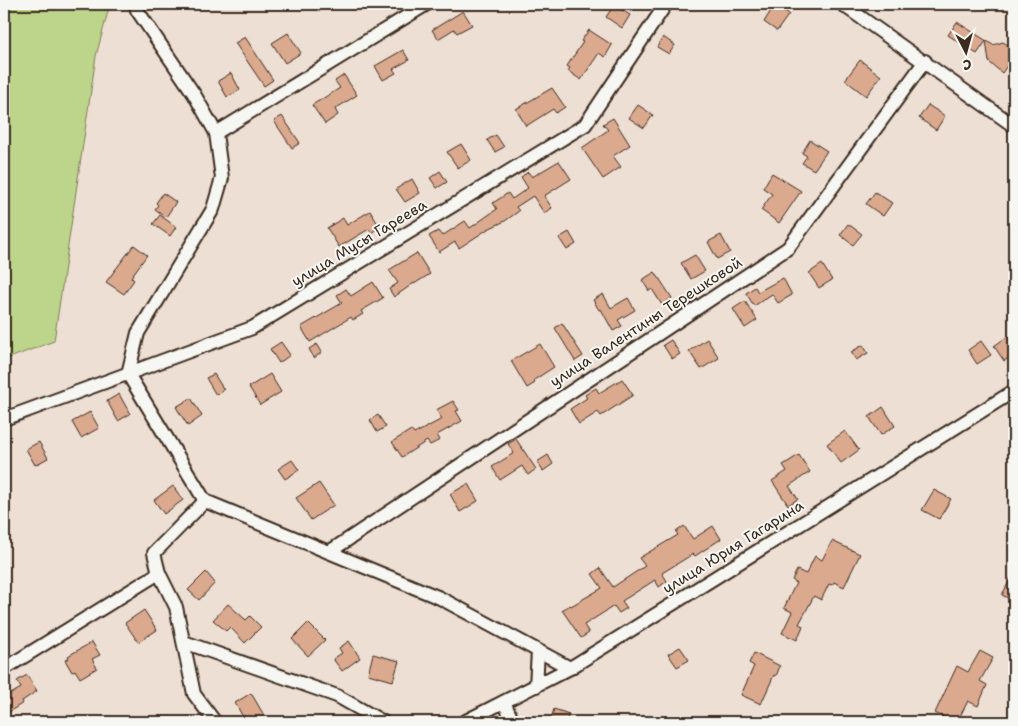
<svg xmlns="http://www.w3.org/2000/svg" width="1018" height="726" font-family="'Shantell Sans',sans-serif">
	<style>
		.green { fill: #bdd48b; stroke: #7c7f54 }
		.building { fill: #dba98e; stroke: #3b2a1e }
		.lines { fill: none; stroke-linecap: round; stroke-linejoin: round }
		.street-casing { stroke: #3b2a1e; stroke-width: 16 }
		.street { stroke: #f6f6f2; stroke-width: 12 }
		.labels { text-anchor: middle; stroke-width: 4; stroke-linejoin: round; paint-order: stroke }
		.street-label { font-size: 15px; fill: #3b2a1e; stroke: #f6f6f2 }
	</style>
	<rect width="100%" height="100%" fill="#eedfd4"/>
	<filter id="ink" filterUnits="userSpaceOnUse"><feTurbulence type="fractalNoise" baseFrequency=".02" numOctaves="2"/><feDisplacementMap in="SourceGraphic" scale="10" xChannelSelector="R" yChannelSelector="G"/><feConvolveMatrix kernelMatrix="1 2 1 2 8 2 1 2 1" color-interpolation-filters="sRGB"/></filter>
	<g filter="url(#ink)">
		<polygon class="green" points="4,4 110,4 96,56 54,341 4,360"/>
		<g class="building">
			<polygon points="775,4 789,14 777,31 764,22"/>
			<polygon points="614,5 630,15 622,28 606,17"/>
			<polygon points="463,11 472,25 457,33 454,29 438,39 432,30"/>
			<polygon points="957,22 993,45 1003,42 1009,46 1011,60 1002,73 989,62 986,41 977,54 948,35"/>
			<polygon points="589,30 612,45 605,57 599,53 581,80 568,71 570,68 567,66 583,42 581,41"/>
			<polygon points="288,33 301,53 285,63 272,43"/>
			<polygon points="245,37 273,80 264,86 235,43"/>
			<polygon points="663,37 675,45 669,54 657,47"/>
			<polygon points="403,50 409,60 393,69 396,73 383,80 375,66"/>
			<polygon points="860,60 881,76 866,96 845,80"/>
			<polygon points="231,73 240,90 227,97 218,81"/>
			<polygon points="344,75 357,95 335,109 338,115 325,124 312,105 340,88 335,81"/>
			<polygon points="552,88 565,107 556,113 553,109 526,126 516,109"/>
			<polygon points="638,105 653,115 644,128 629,118"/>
			<polygon points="928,105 945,116 936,130 919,118"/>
			<polygon points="282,116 300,143 292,148 274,121"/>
			<polygon points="613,118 630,145 613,156 621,167 603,179 582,148 608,130 603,124"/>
			<polygon points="496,135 504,147 495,152 487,140"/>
			<polygon points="810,140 827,151 814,170 802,163 807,156 802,153"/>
			<polygon points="461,144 471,160 458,168 447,152"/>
			<polygon points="559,161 571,179 544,196 552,208 544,213 533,196 516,207 519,211 505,221 488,229 459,248 455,242 439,252 429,236 438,231 442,236 465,221 470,228 497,209 493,203 508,193 512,199 528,188 521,177 528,172 532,177"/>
			<polygon points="440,171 447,182 437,188 430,178"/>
			<polygon points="772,173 801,191 779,223 761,210 772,194 763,188"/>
			<polygon points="412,179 420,193 405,202 396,189"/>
			<polygon points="875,192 892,203 883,216 866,204"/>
			<polygon points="163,193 176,202 166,217 155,209 158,205 156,203"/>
			<polygon points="370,211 380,227 371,233 369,229 339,247 327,228 343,218 347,225"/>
			<polygon points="160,215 176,227 170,236 153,224"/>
			<polygon points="848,224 862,234 853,245 840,235"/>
			<polygon points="569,232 576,244 567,250 559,238"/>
			<polygon points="721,235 730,252 717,259 708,242"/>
			<polygon points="134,245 147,255 131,277 134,280 124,294 106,282"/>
			<polygon points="417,253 430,274 414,284 414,283 394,297 389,289 398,283 389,270"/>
			<polygon points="695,255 705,271 691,279 681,263"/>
			<polygon points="822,264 832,280 819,288 809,273"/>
			<polygon points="655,272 672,298 662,305 652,289 649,291 642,280"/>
			<polygon points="783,278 792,295 778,303 772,294 754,306 746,293 755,287 758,292"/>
			<polygon points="373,282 383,298 361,311 363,314 353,320 351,317 310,342 301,327 342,303 337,295 346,289 351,296"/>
			<polygon points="603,294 611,308 628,298 635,310 618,320 622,326 613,331 601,309 599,310 593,300"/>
			<polygon points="745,301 757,320 745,328 733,309"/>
			<polygon points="562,323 583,356 575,361 555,328"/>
			<polygon points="1008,336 1014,345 1014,355 1004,361 994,346"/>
			<polygon points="707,339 719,358 701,369 689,351"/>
			<polygon points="671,340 680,354 672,359 663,345"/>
			<polygon points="981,341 991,355 977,364 968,350"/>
			<polygon points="281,342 290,355 279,363 270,349"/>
			<polygon points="317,344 322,352 314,358 309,349"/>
			<polygon points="540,344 554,367 534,380 535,383 527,388 511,361"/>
			<polygon points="863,345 868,353 856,360 851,352"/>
			<polygon points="214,374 224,390 216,395 206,378"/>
			<polygon points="270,374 281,392 260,405 249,387"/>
			<polygon points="622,379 633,395 601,416 598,412 579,424 570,409 587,398 585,395 596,388 599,393"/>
			<polygon points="119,394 130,414 118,421 107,401"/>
			<polygon points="191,398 202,416 188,426 176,407"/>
			<polygon points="453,401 459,410 456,411 462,421 437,435 440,440 430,445 427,441 402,457 392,442 411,430 414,434 442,419 436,410"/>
			<polygon points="883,407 895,426 881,435 869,417"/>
			<polygon points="90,412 99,428 81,438 72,422"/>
			<polygon points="378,415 386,427 377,432 370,420"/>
			<polygon points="845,431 859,450 841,463 827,444"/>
			<polygon points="516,439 536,469 528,475 522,466 500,480 492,467 514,453 508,444"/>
			<polygon points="39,442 48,458 35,465 26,449"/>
			<polygon points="548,455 553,464 543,471 537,462"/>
			<polygon points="799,455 810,472 789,486 798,499 788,505 772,481 787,471 783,465"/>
			<polygon points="292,460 299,470 285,479 278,469"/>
			<polygon points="319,483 334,505 311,520 296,498"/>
			<polygon points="468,484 478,501 460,512 450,494"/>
			<polygon points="173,486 183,500 164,514 154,500"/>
			<polygon points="934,490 951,499 939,519 922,510"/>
			<polygon points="684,526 693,539 713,526 721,539 695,556 693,554 662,573 667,581 659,587 655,580 622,601 627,608 619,613 614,606 584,625 589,633 581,638 562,610 570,605 571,606 602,588 592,574 600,568 613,587 645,566 639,558 678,535 676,532"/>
			<polygon points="832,541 860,554 844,587 834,582 832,585 829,584 821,600 814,596 799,624 803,626 797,640 782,633 792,612 784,608 796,583 792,580 797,570 806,574 815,556 822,560"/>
			<polygon points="206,572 215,583 199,600 188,590"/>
			<polygon points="1014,572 1014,601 1002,595"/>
			<polygon points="228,604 246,620 250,616 261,627 245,643 230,627 226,631 213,620"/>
			<polygon points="144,610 157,630 138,642 125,623"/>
			<polygon points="308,623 325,640 308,656 292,639"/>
			<polygon points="349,641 360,658 342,671 333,659 342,653 339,648"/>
			<polygon points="92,642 100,655 92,659 97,668 80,678 75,670 72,672 65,660 69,658 68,656"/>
			<polygon points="680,647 689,660 677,667 668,654"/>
			<polygon points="980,651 993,658 980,681 987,685 978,706 968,701 957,722 953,722 935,713 957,666 968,672"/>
			<polygon points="754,653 780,666 776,676 774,675 761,704 741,695 754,666 749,663"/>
			<polygon points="373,654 399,661 393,681 368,674"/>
			<polygon points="27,675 37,691 22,701 23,703 4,715 4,698 21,688 17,681"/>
			<polygon points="251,693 268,722 246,722 235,703"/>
			<polygon points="554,709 569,714 566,722 550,722"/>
		</g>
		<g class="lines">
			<defs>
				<g id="street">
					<polyline points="136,4 137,10 194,94 216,133 222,178 213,209 138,333 128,374 205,501 440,598 570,668"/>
					<polyline points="842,4 1014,126"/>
					<polyline points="216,133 427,4"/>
					<polyline points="4,419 252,328 585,125 666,4"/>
					<polyline points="205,501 154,553 159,573 176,607 194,694 215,722"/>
					<polyline points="329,552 788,248 925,61"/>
					<polyline points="184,642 337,696 383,722"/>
					<polyline points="4,669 159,573"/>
					<polyline points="536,686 538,651"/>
					<polyline points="504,702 513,722"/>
					<polyline points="464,722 570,668 1014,391"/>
				</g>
			</defs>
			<use href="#street" class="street-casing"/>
			<use href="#street" class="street"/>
		</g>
	</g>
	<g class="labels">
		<g class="street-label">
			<text transform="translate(359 243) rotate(-31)" y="5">улица Мусы Гареева</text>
			<text transform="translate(646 322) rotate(-33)" y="5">улица Валентины Терешковой</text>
			<text transform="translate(733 547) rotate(-32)" y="5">улица Юрия Гагарина</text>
		</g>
	</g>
	<rect width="1018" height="726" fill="none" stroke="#f6f6f2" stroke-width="20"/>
	<rect x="10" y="10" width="998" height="706" fill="none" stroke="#3b2a1e" stroke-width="2" filter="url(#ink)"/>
	<g transform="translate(966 52) rotate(174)" stroke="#f6f6f2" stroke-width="4" paint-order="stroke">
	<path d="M0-4L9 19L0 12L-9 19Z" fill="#3b2a1e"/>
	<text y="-8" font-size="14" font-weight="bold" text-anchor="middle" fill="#3b2a1e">С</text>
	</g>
</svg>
